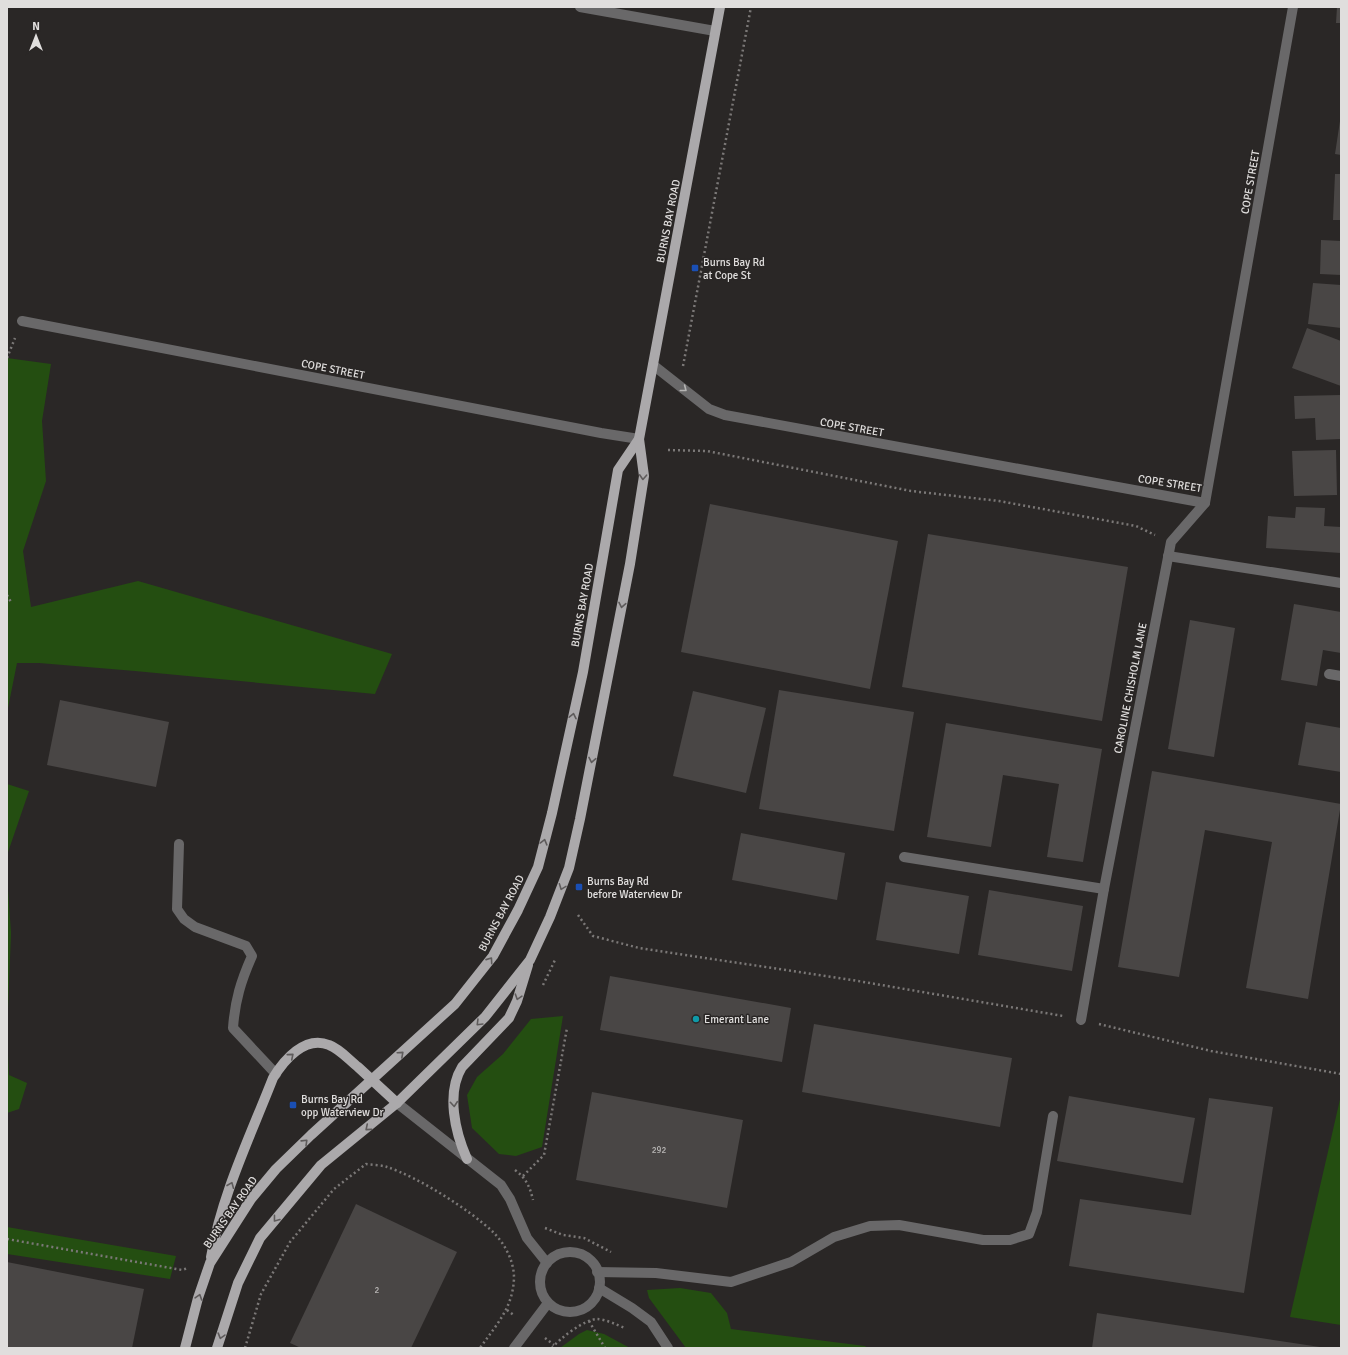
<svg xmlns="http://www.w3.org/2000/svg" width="1348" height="1355" font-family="Signika,sans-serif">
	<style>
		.green { fill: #244e11 }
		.building { fill: #494645 }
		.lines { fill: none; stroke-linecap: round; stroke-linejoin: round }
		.path { stroke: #7b7877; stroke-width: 2.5; stroke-dasharray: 2 3; stroke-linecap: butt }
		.minor { stroke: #696869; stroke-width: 10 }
		.major { stroke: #aba9ab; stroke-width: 10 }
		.oneway { stroke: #b6b5b4 }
		.oneway2 { stroke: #5e5b5b }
		.transit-dot { fill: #1a4fb4; stroke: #2a2726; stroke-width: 1.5 }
		.culture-dot { fill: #0f9aa8; stroke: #2a2726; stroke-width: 1.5 }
		.labels { text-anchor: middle; stroke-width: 3; stroke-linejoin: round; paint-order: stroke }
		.number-label { font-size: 9px; fill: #bab8b7 }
		.street-label { font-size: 11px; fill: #e0dedd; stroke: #2a2726 }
		.poi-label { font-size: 11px; fill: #e0dedd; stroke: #2a2726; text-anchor: start }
	</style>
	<rect width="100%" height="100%" fill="#2a2726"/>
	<g class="green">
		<polygon points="7,358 51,364 42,421 46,481 23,551 31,607 138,581 392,654 375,694 135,671 39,663 17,663 7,713"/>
		<polygon points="7,784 29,791 7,855"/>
		<polygon points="7,875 11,933 7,1035 9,1075 27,1083 19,1109 7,1113"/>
		<polygon points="563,1016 542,1147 516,1156 499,1154 472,1128 467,1095 477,1077 503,1054 531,1019"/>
		<polygon points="1341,1095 1341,1325 1290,1317"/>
		<polygon points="7,1227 176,1256 170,1279 7,1254"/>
		<polygon points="680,1288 711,1293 727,1313 731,1329 865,1346 867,1348 686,1348 649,1298 647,1290"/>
		<polygon points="587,1330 604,1334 630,1348 560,1348 579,1334"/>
	</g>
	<g class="building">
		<polygon points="1337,7 1341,7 1341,23 1336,23"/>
		<polygon points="1340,121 1341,121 1341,155 1335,154"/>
		<polygon points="1335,174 1341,174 1341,220 1333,220"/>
		<polygon points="1321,240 1341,241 1341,275 1320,274"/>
		<polygon points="1313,283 1341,285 1341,328 1308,324"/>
		<polygon points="1307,328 1341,341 1341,386 1292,368"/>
		<polygon points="1341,395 1341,439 1316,440 1315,418 1295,419 1294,396"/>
		<polygon points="1336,450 1337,495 1294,496 1292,451"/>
		<polygon points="710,504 898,541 870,689 681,652"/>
		<polygon points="1296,507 1325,508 1324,526 1341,527 1341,553 1266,548 1268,516 1295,518"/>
		<polygon points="928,534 1128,567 1102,721 902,687"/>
		<polygon points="1294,604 1341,612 1341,653 1323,650 1317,686 1281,680"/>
		<polygon points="1190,620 1235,628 1214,757 1168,749"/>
		<polygon points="779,690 914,712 894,831 759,809"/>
		<polygon points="693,691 766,708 746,793 673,776"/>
		<polygon points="60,700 169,722 156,787 47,765"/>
		<polygon points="1306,722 1341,728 1341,772 1298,765"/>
		<polygon points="946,723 1102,749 1083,862 1047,857 1059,784 1003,775 991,847 927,837"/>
		<polygon points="1152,771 1341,804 1308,999 1246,988 1272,842 1205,830 1179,977 1118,967"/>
		<polygon points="741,833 845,853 837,900 732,880"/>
		<polygon points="886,882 969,896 959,954 876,940"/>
		<polygon points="989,890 1083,906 1072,971 978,955"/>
		<polygon points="610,976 791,1008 782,1062 600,1030"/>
		<polygon points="814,1024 1012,1058 1000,1127 802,1092"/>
		<polygon points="592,1092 743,1120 727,1208 576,1180"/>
		<polygon points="1069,1096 1195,1118 1183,1183 1057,1161"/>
		<polygon points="1209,1098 1273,1107 1244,1293 1069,1266 1080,1199 1191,1215"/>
		<polygon points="356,1204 457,1252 411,1348 301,1348 290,1343"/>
		<polygon points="7,1262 144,1289 132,1348 7,1348"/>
		<polygon points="1097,1313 1320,1347 1320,1348 1092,1348"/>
	</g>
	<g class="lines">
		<g class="path">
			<polyline points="7,358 15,338"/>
			<polyline points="683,366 751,7"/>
			<polyline points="668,450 707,451 911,491 999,501 1136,526 1155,535"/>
			<polyline points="7,595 11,602"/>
			<polyline points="578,915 593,936 639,948 852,980 1063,1016"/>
			<polyline points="543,985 555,960"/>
			<polyline points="1099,1024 1211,1051 1341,1074"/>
			<path d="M515,1170C526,1178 530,1187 533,1200"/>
			<polyline points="523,1176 544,1155 567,1028"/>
			<polyline points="545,1228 563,1235 584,1238 611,1252"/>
			<polyline points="7,1239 182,1270 188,1268"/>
			<polyline points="507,1310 515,1316"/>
			<polyline points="589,1321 605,1348"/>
			<polyline points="545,1338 554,1345"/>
			<path d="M245,1348L261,1294L290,1242L334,1189L366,1164C373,1165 381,1165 387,1167C418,1177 470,1210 493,1232C505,1244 514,1261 514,1278C513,1308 496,1325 480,1348"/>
			<path d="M552,1348C559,1339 585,1319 597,1319C605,1319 617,1325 625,1328"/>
		</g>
		<g class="minor">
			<polyline points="580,7 715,31"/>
			<polyline points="22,321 601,433 639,439"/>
			<polyline points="653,365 709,409 725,415 1205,503 1293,7"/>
			<polyline points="1168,556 1341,583"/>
			<polyline points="1329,674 1341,676"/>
			<path d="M179,844L177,909L184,919L195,927L246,946L252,956C241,981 235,1000 233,1028L276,1074"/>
			<polyline points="904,857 1104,889"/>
			<polyline points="1081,1020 1104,889 1171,542 1205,503"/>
			<polyline points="397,1103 501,1185 510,1199 527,1238 547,1263"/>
			<circle cx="570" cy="1282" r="30"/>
			<polyline points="597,1272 656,1273 731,1282 791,1262 834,1237 870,1226 899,1225 983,1240 1010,1240 1029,1234 1037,1212 1053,1116"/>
			<polyline points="599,1288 632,1308 651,1322 668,1348"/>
			<polyline points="514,1348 548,1303"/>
		</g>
		<g class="major">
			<path d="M467,1159C455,1132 446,1093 462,1067L509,1018L517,1001L528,965"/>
			<path d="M211,1257C222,1194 250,1137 273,1078C284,1060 305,1035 329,1045C340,1049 349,1060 358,1067C371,1079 384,1091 397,1103"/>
			<polyline points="185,1348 198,1298 210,1263 251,1199 276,1169 311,1135 455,1004 493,956 518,910 538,867 552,813 583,672 618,470 639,439"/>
			<polyline points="217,1348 238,1283 260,1238 321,1165 397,1103 485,1017 530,960 550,917 569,868 580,819 630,564 644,476 639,439 720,7"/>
		</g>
	</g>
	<defs><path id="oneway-chevron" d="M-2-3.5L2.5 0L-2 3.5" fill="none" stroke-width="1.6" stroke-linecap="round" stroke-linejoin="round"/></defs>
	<use class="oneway" href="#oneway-chevron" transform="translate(684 389) rotate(38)"/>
	<g class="oneway2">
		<use href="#oneway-chevron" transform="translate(643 477) rotate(93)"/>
		<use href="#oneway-chevron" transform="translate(622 605) rotate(101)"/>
		<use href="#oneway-chevron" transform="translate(573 716) rotate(-78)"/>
		<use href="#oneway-chevron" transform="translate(592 760) rotate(101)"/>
		<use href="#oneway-chevron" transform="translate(544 842) rotate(-75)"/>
		<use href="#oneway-chevron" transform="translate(562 887) rotate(111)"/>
		<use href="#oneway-chevron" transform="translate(490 960) rotate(-55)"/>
		<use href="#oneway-chevron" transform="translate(518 997) rotate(108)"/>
		<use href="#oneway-chevron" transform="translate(479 1023) rotate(135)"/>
		<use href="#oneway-chevron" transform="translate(401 1054) rotate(-42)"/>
		<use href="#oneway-chevron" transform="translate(291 1056) rotate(-40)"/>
		<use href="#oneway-chevron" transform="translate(454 1104) rotate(85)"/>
		<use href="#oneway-chevron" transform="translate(368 1128) rotate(140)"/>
		<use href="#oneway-chevron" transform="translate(305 1142) rotate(-44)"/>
		<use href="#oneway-chevron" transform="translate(231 1185) rotate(-68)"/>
		<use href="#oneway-chevron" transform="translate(276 1219) rotate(128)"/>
		<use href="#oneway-chevron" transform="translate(199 1297) rotate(-72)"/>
		<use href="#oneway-chevron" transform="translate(221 1336) rotate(106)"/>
	</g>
	<g class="transit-dot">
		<rect x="691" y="264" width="8" height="8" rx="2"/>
		<rect x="575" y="883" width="8" height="8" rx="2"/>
		<rect x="289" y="1101" width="8" height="8" rx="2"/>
	</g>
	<circle class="culture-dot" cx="696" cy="1019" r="4"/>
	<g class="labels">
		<g class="number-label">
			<text x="659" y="1153">292</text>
			<text x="377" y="1293">2</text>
		</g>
		<g class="street-label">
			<text transform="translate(1250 182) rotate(-80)" y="4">COPE STREET</text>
			<text transform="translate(668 221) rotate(-79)" y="4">BURNS BAY ROAD</text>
			<text transform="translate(333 369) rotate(11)" y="4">COPE STREET</text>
			<text transform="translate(852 427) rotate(10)" y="4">COPE STREET</text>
			<text transform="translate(1170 483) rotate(9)" y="4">COPE STREET</text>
			<text transform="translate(582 605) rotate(-80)" y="4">BURNS BAY ROAD</text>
			<text transform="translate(1130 688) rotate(-79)" y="4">CAROLINE CHISHOLM LANE</text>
			<text transform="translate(501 913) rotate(-62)" y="4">BURNS BAY ROAD</text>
			<text transform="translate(230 1212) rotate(-55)" y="4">BURNS BAY ROAD</text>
		</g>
		<g class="poi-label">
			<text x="703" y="266">Burns Bay Rd<tspan x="703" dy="13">at Cope St</tspan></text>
			<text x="587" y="885">Burns Bay Rd<tspan x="587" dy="13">before Waterview Dr</tspan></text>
			<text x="704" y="1023">Emerant Lane</text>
			<text x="301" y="1103">Burns Bay Rd<tspan x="301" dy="13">opp Waterview Dr</tspan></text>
		</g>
	</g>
	<rect width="1348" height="1355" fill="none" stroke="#e0dedd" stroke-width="16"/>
	<g transform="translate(36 36)" stroke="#2a2726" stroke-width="3" paint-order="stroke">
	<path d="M0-3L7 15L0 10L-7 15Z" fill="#e0dedd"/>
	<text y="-6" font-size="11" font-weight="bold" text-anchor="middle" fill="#e0dedd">N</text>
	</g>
</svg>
